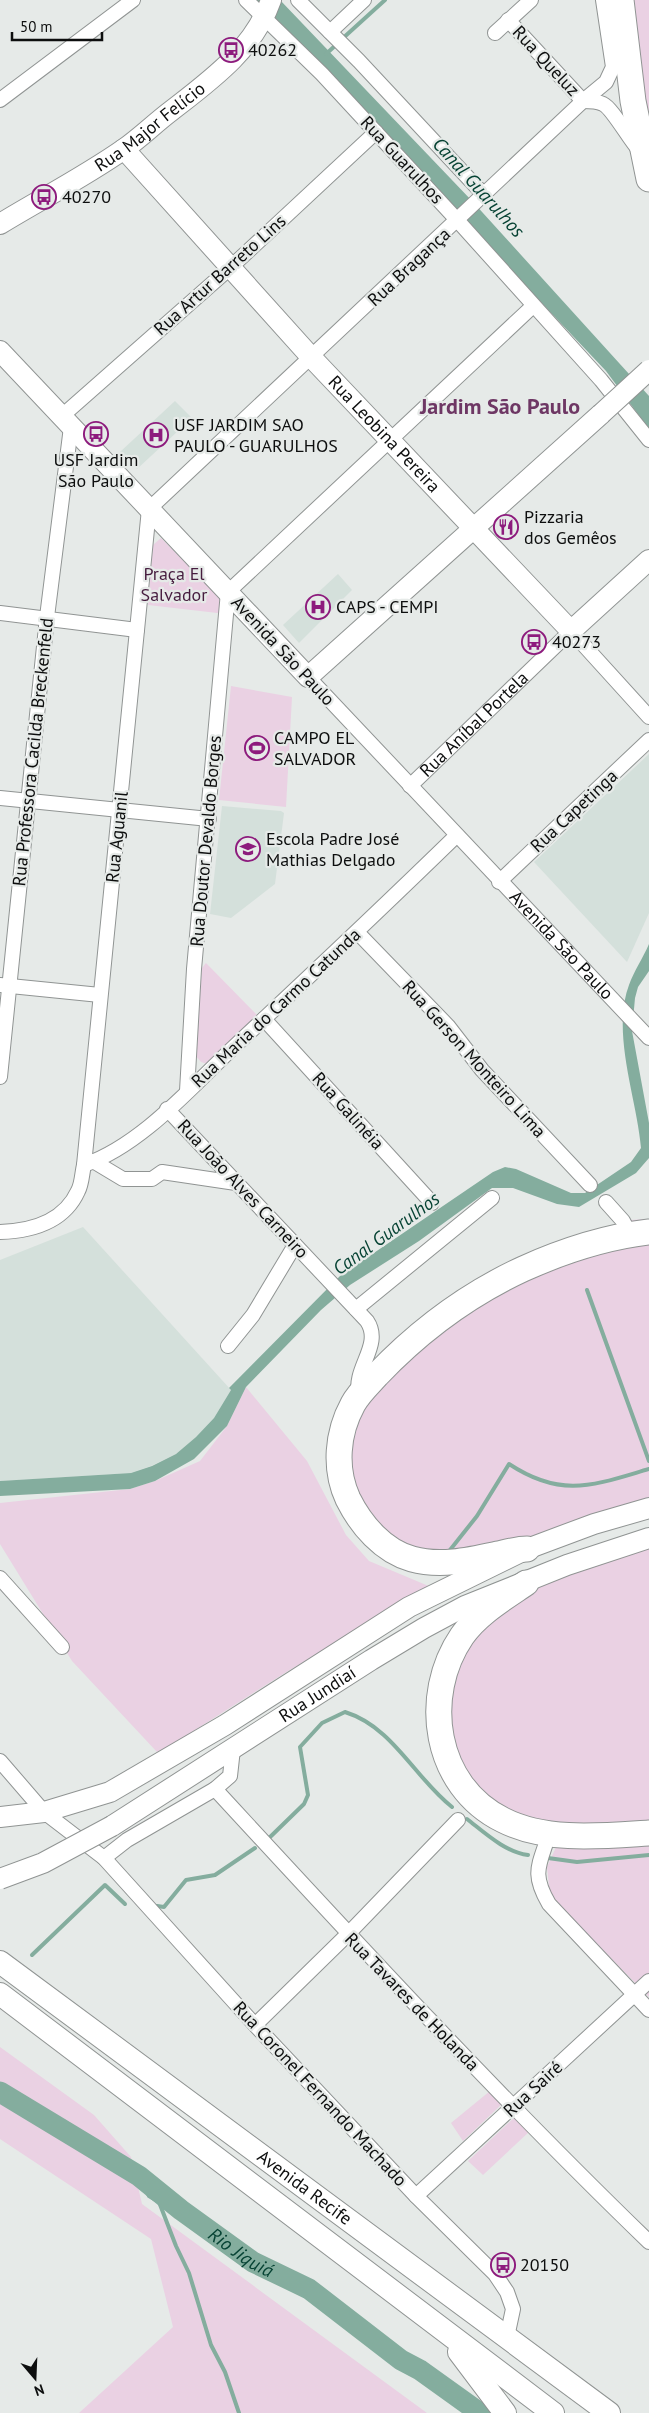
<svg xmlns="http://www.w3.org/2000/svg" width="649" height="2413" font-family="'PT Sans',sans-serif">
	<style>
		.built { fill: #d4e0db }
		.green { fill: #ead1e3 }
		.water { fill: #84ad9e }
		.lines { fill: none; stroke-linecap: round; stroke-linejoin: round }
		.stream { stroke: #84ad9e; stroke-width: 4 }
		.river { stroke: #84ad9e; stroke-width: 21 }
		.street-casing { stroke: #909493; stroke-width: 16 }
		.secondary-casing { stroke: #909493; stroke-width: 22 }
		.primary-casing { stroke: #909493; stroke-width: 24 }
		.highway-casing { stroke: #909493; stroke-width: 27 }
		.street { stroke: #fff; stroke-width: 14 }
		.secondary { stroke: #fff; stroke-width: 20 }
		.primary { stroke: #fff; stroke-width: 22 }
		.highway { stroke: #fff; stroke-width: 25 }
		.secondary-bridge-casing { stroke: #909493; stroke-width: 22; stroke-linecap: butt }
		.secondary-bridge { stroke: #fff; stroke-width: 20 }
		.labels { text-anchor: middle; stroke-width: 4.5; stroke-linejoin: round; paint-order: stroke }
		.poi-label { font-size: 18px; fill: #0d0e0e; stroke: #e6eae8; text-anchor: start }
		.street-label { font-size: 18px; fill: #0d0e0e; stroke: #e6eae8 }
		.park-label { font-size: 18px; fill: #461d3f; stroke: #e6eae8 }
		.water-label { font-size: 19px; font-style: italic; fill: #074334; stroke: #e6eae8 }
		.district-label { font-size: 22px; font-weight: bold; fill: #6e3764; stroke: #e6eae8 }
	</style>
	<rect width="100%" height="100%" fill="#e6eae8"/>
	<g class="built">
		<polygon points="175,401 192,418 137,469 120,452"/>
		<polygon points="338,574 352,590 299,643 283,625"/>
		<polygon points="649,754 649,913 627,962 534,862"/>
		<polygon points="222,806 281,811 284,813 275,884 231,918 210,914"/>
		<polygon points="83,1227 231,1390 214,1418 196,1437 176,1454 151,1466 131,1473 0,1481 0,1260"/>
	</g>
	<g class="green">
		<polygon points="628,0 649,0 649,141"/>
		<polygon points="161,538 226,604 226,614 148,605 153,545"/>
		<polygon points="231,686 292,697 286,807 219,800"/>
		<polygon points="206,963 260,1018 207,1064 201,1062 195,1055 202,968"/>
		<polygon points="649,1219 649,1513 489,1566 427,1575 409,1554 375,1532 352,1485 343,1394 392,1341 463,1287 520,1257 630,1220"/>
		<polygon points="246,1387 307,1461 346,1535 369,1561 431,1587 288,1671 173,1744 157,1752 72,1661 0,1544 0,1503 130,1489 155,1481 200,1461 227,1426"/>
		<polygon points="649,1537 649,1833 526,1829 469,1804 448,1759 444,1671 496,1604"/>
		<polygon points="649,1837 649,1997 550,1896 547,1867 557,1845"/>
		<polygon points="0,2047 94,2115 131,2157 142,2204 427,2413 79,2413 173,2327 151,2239 0,2139"/>
		<polygon points="490,2091 503,2103 463,2141 451,2123"/>
		<polygon points="517,2115 530,2131 483,2175 468,2161"/>
	</g>
	<g class="water">
		<polygon points="255,0 280,0 473,202 649,396 649,429 606,371"/>
		<path d="M649,944V971L638,987L635,998L632,1031L649,1123V1158L636,1173L579,1207L557,1204L513,1188H492L419,1241L350,1285L321,1310L246,1387L227,1426L194,1459L155,1481L130,1489L0,1496V1481L131,1473L152,1466L176,1454L196,1437L214,1418L231,1390L229,1388L340,1276L493,1172L505,1167L516,1169L571,1193H585L631,1162L641,1148C637,1099 611,1033 629,985C634,971 643,958 649,944Z"/>
	</g>
	<g class="lines">
		<g class="stream">
			<polyline points="342,39 385,0"/>
			<polyline points="326,54 337,44"/>
			<polyline points="587,1290 649,1461"/>
			<path d="M450,1550L477,1516L509,1464C562,1499 594,1485 649,1469"/>
			<path d="M467,1819C485,1833 505,1852 528,1855"/>
			<path d="M267,1840L304,1804L308,1795L300,1747L322,1723L345,1712C393,1727 414,1777 452,1807"/>
			<polyline points="548,1858 577,1862 649,1855"/>
			<polyline points="157,1906 164,1907 186,1880 215,1875 255,1848"/>
			<polyline points="32,1955 105,1885 125,1904"/>
			<polyline points="139,2176 149,2196 159,2202 176,2246 189,2273 211,2345 225,2372 239,2413"/>
		</g>
		<path class="river" id="s1" d="M0,2092L139,2176L181,2210L253,2262L309,2289L401,2360L420,2370L480,2413"/>
		<defs>
			<g id="street">
				<polyline points="246,0 322,74 458,221 601,380 649,440"/>
				<polyline points="298,0 359,61 485,196"/>
				<polyline points="508,20 583,101"/>
				<polyline points="330,32 364,0"/>
				<polyline points="495,33 531,0"/>
				<polyline points="0,100 133,0"/>
				<path d="M583,101C589,101 597,101 603,104C612,108 629,139 639,150"/>
				<polyline points="62,416 231,267 376,132"/>
				<polyline points="0,613 137,630"/>
				<path id="s2" d="M308,677L649,1038"/>
				<path id="s3" d="M410,786L571,631L649,717"/>
				<polyline points="0,798 209,819"/>
				<polyline points="499,882 649,740"/>
				<polyline points="357,932 448,1026 482,1070 590,1185"/>
				<polyline points="0,985 100,995"/>
				<polyline points="264,1019 432,1203"/>
				<polyline points="0,1077 47,617 71,427"/>
				<polyline points="187,1091 194,969 228,592 533,306"/>
				<path d="M167,1109L367,1321C383,1345 353,1368 359,1394"/>
				<polyline points="93,1161 123,1179 152,1179 162,1172 236,1183"/>
				<path d="M84,1165C142,1145 192,1086 237,1044C311,975 384,906 456,836"/>
				<polyline points="606,1202 623,1221 630,1234"/>
				<path d="M0,1232C31,1231 64,1222 78,1191C82,1184 82,1173 84,1165L149,509L583,101L606,82L613,67L603,0"/>
				<polyline points="356,1309 492,1198"/>
				<polyline points="228,1346 253,1315 295,1245"/>
				<polyline points="0,1578 62,1647"/>
				<path d="M233,1749L230,1776L215,1789C357,1943 499,2097 649,2242"/>
				<polyline points="0,1761 44,1812 104,1858 255,2025 416,2196 495,2274 507,2292 513,2309 507,2337"/>
				<path d="M549,1834C539,1866 531,1873 549,1904L649,2010"/>
				<polyline points="104,1858 127,1840 215,1789"/>
				<polyline points="255,2025 348,1934 458,1820"/>
				<polyline points="416,2196 649,1981"/>
			</g>
			<g id="secondary">
				<path id="s4" d="M124,149L311,357L571,631L649,560"/>
				<path id="s5" d="M0,224C41,199 84,177 124,149C140,138 155,123 171,111C211,80 254,49 271,0"/>
				<polyline points="0,351 308,677 601,414"/>
				<polyline points="0,1817 44,1812 110,1792 225,1725 409,1607 527,1549 594,1524 649,1508"/>
				<path id="s6" d="M112,1826L371,1660L424,1628L465,1606L567,1565L649,1538"/>
			</g>
			<g id="primary">
				<path id="s7" d="M0,1962L609,2413"/>
				<polyline points="0,1994 553,2413"/>
				<polyline points="459,2352 505,2413"/>
			</g>
			<g id="highway">
				<polyline points="621,0 633,101 649,179"/>
				<path d="M527,1549C518,1549 507,1552 498,1554C470,1560 440,1567 412,1559C383,1551 361,1525 348,1499C334,1469 337,1433 353,1404C359,1393 369,1384 377,1375C418,1332 469,1294 523,1269C563,1251 606,1237 649,1232"/>
				<path d="M526,1583C504,1598 477,1614 462,1636C421,1696 434,1786 503,1820C546,1842 602,1836 649,1833"/>
			</g>
		</defs>
		<use href="#street" class="street-casing"/>
		<use href="#secondary" class="secondary-casing"/>
		<use href="#primary" class="primary-casing"/>
		<use href="#highway" class="highway-casing"/>
		<use href="#street" class="street"/>
		<use href="#secondary" class="secondary"/>
		<use href="#primary" class="primary"/>
		<use href="#highway" class="highway"/>
		<defs>
			<g id="secondary-bridge">
				<polyline points="601,414 649,370"/>
				<polyline points="0,1879 43,1863 112,1826"/>
			</g>
		</defs>
		<use href="#secondary-bridge" class="secondary-bridge-casing"/>
		<use href="#secondary-bridge" class="secondary-bridge"/>
	</g>
	<defs>
		<symbol id="bus-ring" viewBox="-11 -11 22 22"><circle r="9.5" fill="#e6eae8" stroke="#8d1b7d" stroke-width="1.5"/><path d="M-5-6H5V4H4V6H2V4H-2V6H-4V4H-5ZM-3.5-4V0h7V-4ZM-3.5 1.2v1.5H-2V1.2ZM2 1.2v1.5H3.5V1.2Z" fill="#8d1b7d"/></symbol>
		<symbol id="hospital-ring" viewBox="-11 -11 22 22"><circle r="9.5" fill="#e6eae8" stroke="#8d1b7d" stroke-width="1.5"/><path d="M-5-5h3v3.5h4V-5h3V5h-3V1.5h-4V5h-3Z" fill="#8d1b7d"/></symbol>
		<symbol id="restaurant-ring" viewBox="-11 -11 22 22"><circle r="9.5" fill="#e6eae8" stroke="#8d1b7d" stroke-width="1.5"/><path d="M-5-6h1v4h1v-4h1v4h1v-4h1v5L-1.5 .5V6h-2V.5L-5-1ZM5-6V6H3V1.5H1.5Q1.5-4 5-6Z" fill="#8d1b7d"/></symbol>
		<symbol id="stadium-ring" viewBox="-11 -11 22 22"><circle r="9.5" fill="#e6eae8" stroke="#8d1b7d" stroke-width="1.5"/><path d="M0-5a6.5 5 0 1 0 0 10a6.5 5 0 1 0 0-10ZM-3.5-1.8h7v3.6h-7Z" fill="#8d1b7d"/></symbol>
		<symbol id="school-ring" viewBox="-11 -11 22 22"><circle r="9.5" fill="#e6eae8" stroke="#8d1b7d" stroke-width="1.5"/><path d="M0-5L7-2L0 1L-7-2ZM-4 1L0 2.5L4 1V4Q0 6-4 4Z" fill="#8d1b7d"/></symbol>
	</defs>
	<g fill-rule="evenodd">
		<use href="#bus-ring" x="217" y="36" width="28" height="28"/>
		<use href="#bus-ring" x="30" y="183" width="28" height="28"/>
		<use href="#bus-ring" x="82" y="420" width="28" height="28"/>
		<use href="#hospital-ring" x="142" y="421" width="28" height="28"/>
		<use href="#restaurant-ring" x="492" y="513" width="28" height="28"/>
		<use href="#hospital-ring" x="304" y="593" width="28" height="28"/>
		<use href="#bus-ring" x="520" y="628" width="28" height="28"/>
		<use href="#stadium-ring" x="243" y="734" width="28" height="28"/>
		<use href="#school-ring" x="234" y="835" width="28" height="28"/>
		<use href="#bus-ring" x="489" y="2251" width="28" height="28"/>
	</g>
	<g class="labels">
		<g class="poi-label">
			<text x="248" y="56">40262</text>
			<text x="62" y="203">40270</text>
			<text x="174" y="431">USF JARDIM SAO<tspan x="174" dy="21">PAULO - GUARULHOS</tspan></text>
			<text x="96" y="466" text-anchor="middle">USF Jardim<tspan x="96" dy="21">São Paulo</tspan></text>
			<text x="524" y="523">Pizzaria<tspan x="524" dy="21">dos Gemêos</tspan></text>
			<text x="336" y="613">CAPS - CEMPI</text>
			<text x="552" y="648">40273</text>
			<text x="274" y="744">CAMPO EL<tspan x="274" dy="21">SALVADOR</tspan></text>
			<text x="266" y="845">Escola Padre José<tspan x="266" dy="21">Mathias Delgado</tspan></text>
			<text x="520" y="2271">20150</text>
		</g>
		<g class="street-label">
			<text transform="translate(546 61) rotate(47)" y="6">Rua Queluz</text>
			<text dy="6" stroke="none"><textPath href="#s5" startOffset="179">Rua Major Felício</textPath></text>
			<text transform="translate(402 160) rotate(47)" y="6">Rua Guarulhos</text>
			<text transform="translate(409 267) rotate(-43)" y="6">Rua Bragança</text>
			<text transform="translate(220 275) rotate(-42)" y="6">Rua Artur Barreto Lins</text>
			<text dy="6" stroke="none"><textPath href="#s4" startOffset="386">Rua Leobina Pereira</textPath></text>
			<text transform="translate(283 651) rotate(47)" y="6">Avenida São Paulo</text>
			<text dy="6" stroke="none"><textPath href="#s3" startOffset="89">Rua Aníbal Portela</textPath></text>
			<text transform="translate(33 752) rotate(-84)" y="6">Rua Professora Cacilda Breckenfeld</text>
			<text transform="translate(574 811) rotate(-43)" y="6">Rua Capetinga</text>
			<text transform="translate(117 837) rotate(-84)" y="6">Rua Aguanil</text>
			<text transform="translate(206 841) rotate(-85)" y="6">Rua Doutor Devaldo Borges</text>
			<text dy="6" stroke="none"><textPath href="#s2" startOffset="369">Avenida São Paulo</textPath></text>
			<text transform="translate(276 1008) rotate(-43)" y="6">Rua Maria do Carmo Catunda</text>
			<text transform="translate(474 1059) rotate(48)" y="6">Rua Gerson Monteiro Lima</text>
			<text transform="translate(348 1111) rotate(48)" y="6">Rua Galinéia</text>
			<text transform="translate(243 1189) rotate(47)" y="6">Rua João Alves Carneiro</text>
			<text dy="6" stroke="none"><textPath href="#s6" startOffset="244">Rua Jundiaí</textPath></text>
			<text transform="translate(412 2002) rotate(46)" y="6">Rua Tavares de Holanda</text>
			<text transform="translate(533 2089) rotate(-43)" y="6">Rua Sairé</text>
			<text transform="translate(320 2094) rotate(47)" y="6">Rua Coronel Fernando Machado</text>
			<text dy="6" stroke="none"><textPath href="#s7" startOffset="379">Avenida Recife</textPath></text>
		</g>
		<g class="park-label">
			<text x="174" y="580">Praça El<tspan x="174" dy="21">Salvador</tspan></text>
		</g>
		<g class="water-label">
			<text transform="translate(479 187) rotate(48)" y="7">Canal Guarulhos</text>
			<text transform="translate(386 1233) rotate(-36)" y="7">Canal Guarulhos</text>
			<text dy="7" stroke="none"><textPath href="#s1" startOffset="290">Rio Jiquiá</textPath></text>
		</g>
		<g class="district-label">
			<text x="500" y="414">Jardim São Paulo</text>
		</g>
	</g>
	<g transform="translate(35 2378) rotate(161)" stroke="#e6eae8" stroke-width="4" paint-order="stroke">
	<path d="M0-4L9 19L0 12L-9 19Z" fill="#0d0e0e"/>
	<text y="-8" font-size="14" font-weight="bold" text-anchor="middle" fill="#0d0e0e">N</text>
	</g>
	<path d="M12 32v8h90v-8" fill="none" stroke="#0d0e0e" stroke-width="2.5"/>
	<text x="20" y="32" font-size="15" fill="#0d0e0e" stroke="#e6eae8" stroke-width="4" paint-order="stroke">50 m</text>
</svg>
